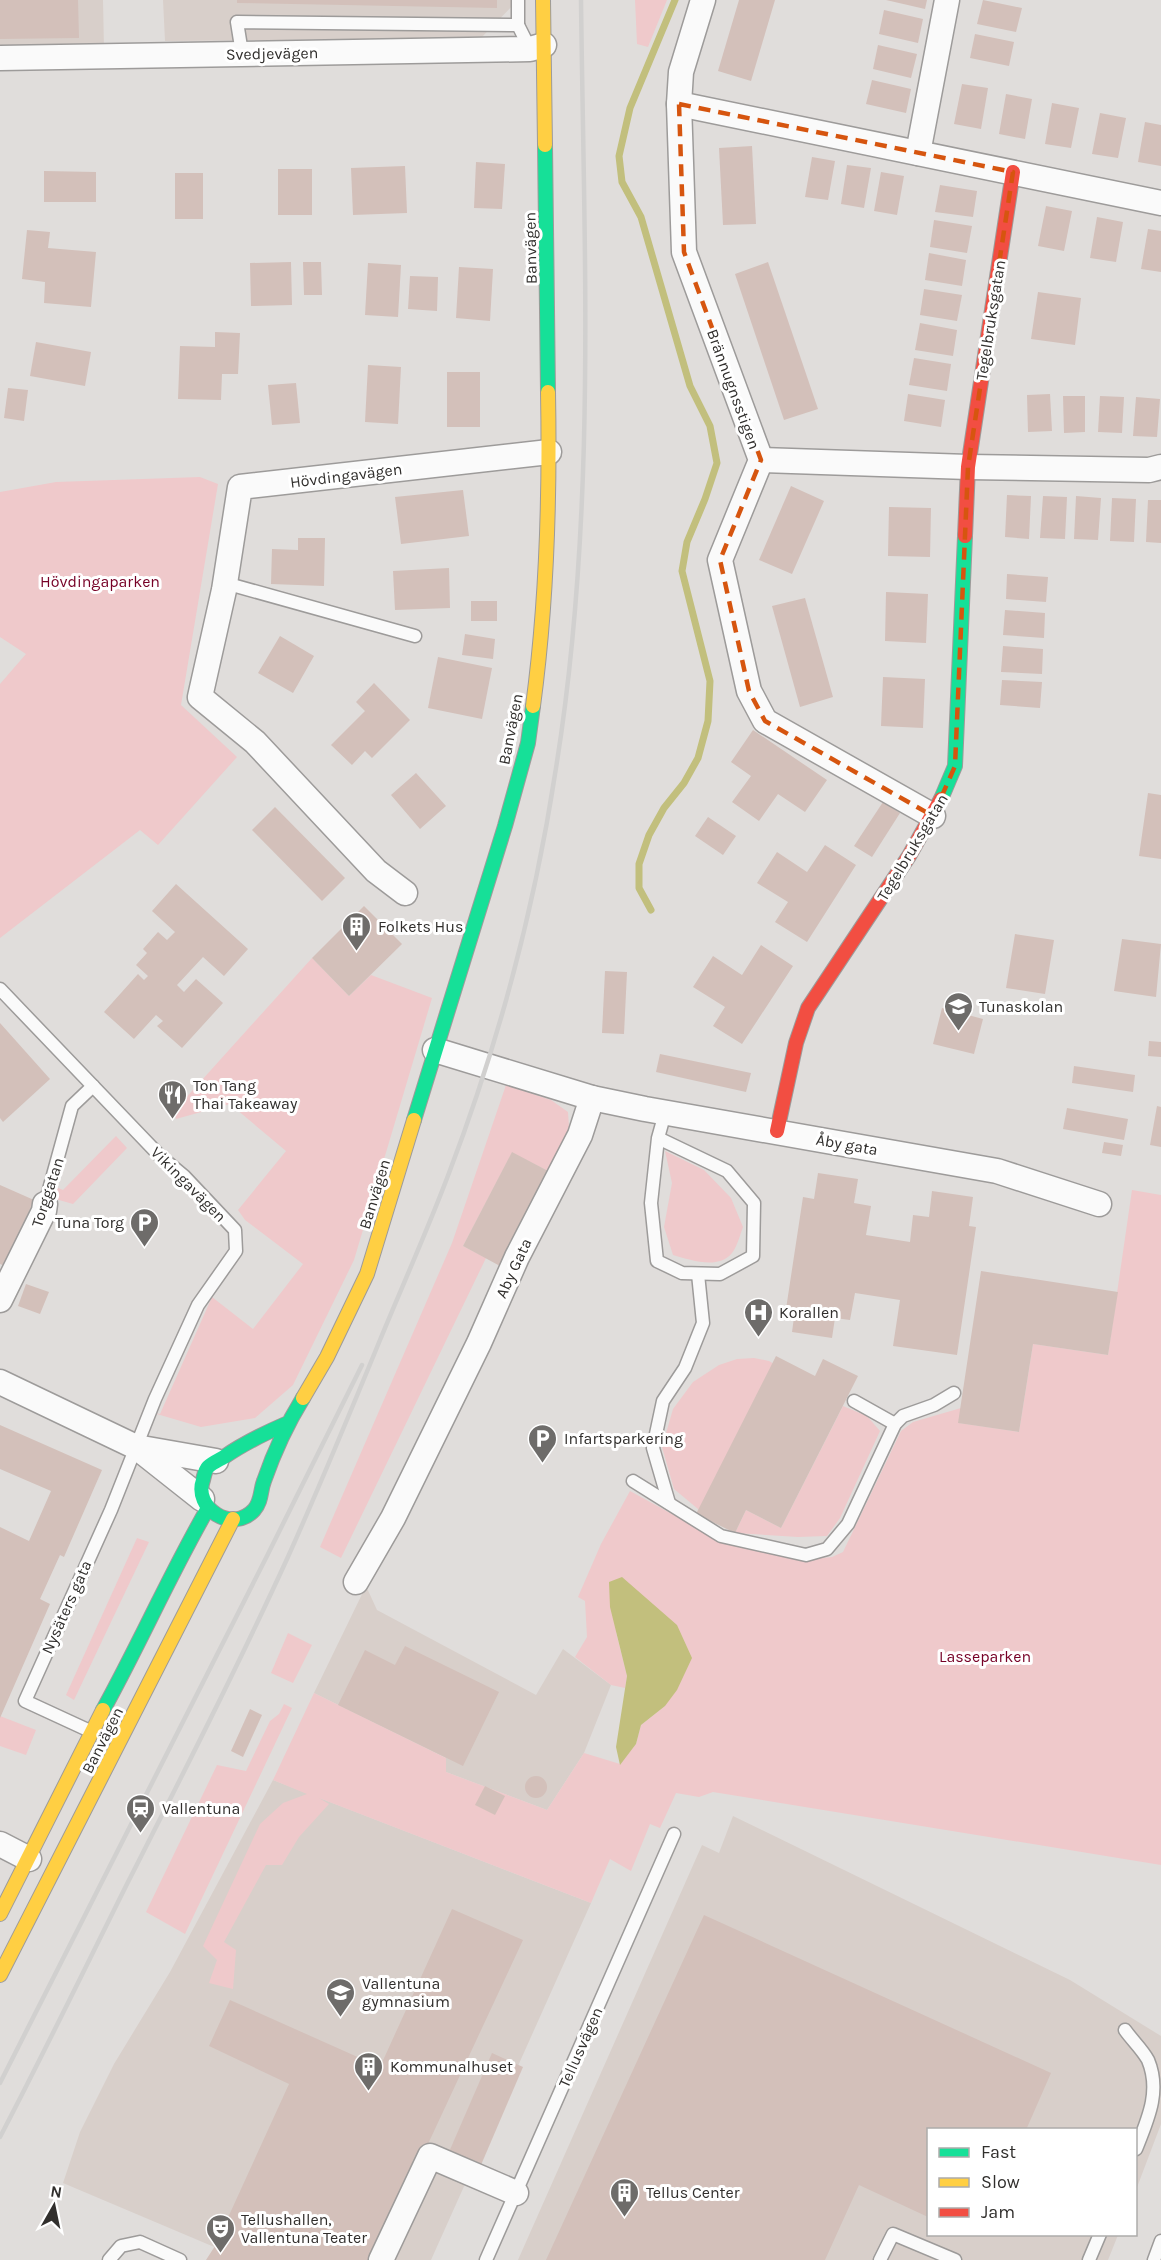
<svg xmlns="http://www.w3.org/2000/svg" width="1161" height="2260" font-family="Karla,sans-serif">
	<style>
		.built { fill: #d8cfca }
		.green { fill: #efc9cb }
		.water { fill: #c2bf7d }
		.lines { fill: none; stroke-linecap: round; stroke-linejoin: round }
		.stream { stroke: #c2bf7d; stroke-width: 7 }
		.building { fill: #d3c0ba }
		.lane-casing { stroke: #9d9b9a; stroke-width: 15 }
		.street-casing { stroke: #9d9b9a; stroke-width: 27 }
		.fast-casing { stroke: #9d9b9a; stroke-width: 16 }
		.slow-casing { stroke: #9d9b9a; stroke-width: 16 }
		.jam-casing { stroke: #9d9b9a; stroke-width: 16 }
		.lane { stroke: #fafafa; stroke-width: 12 }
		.street { stroke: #fafafa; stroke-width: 24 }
		.fast { stroke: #16e098; stroke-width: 14 }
		.slow { stroke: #ffcf43; stroke-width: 14 }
		.jam { stroke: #f24e42; stroke-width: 14 }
		.rail { stroke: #d1d0cf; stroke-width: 4.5 }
		.marked { fill: none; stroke: #d6550f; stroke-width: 4.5; stroke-dasharray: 12 8; stroke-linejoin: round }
		.labels { text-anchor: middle; stroke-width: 6; stroke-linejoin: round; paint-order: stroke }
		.street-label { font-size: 16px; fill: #312f2d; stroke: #fff }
		.park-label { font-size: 16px; fill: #760026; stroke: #fff }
		.poi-label { font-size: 16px; fill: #312f2d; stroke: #fff; text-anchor: start }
	</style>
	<rect width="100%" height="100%" fill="#e0dddb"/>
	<g class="built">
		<polygon points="0,0 103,0 104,49 0,49"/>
		<polygon points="163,0 518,0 481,38 165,41"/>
		<polygon points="366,1586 377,1610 536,1695 563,1649 611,1685 584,1753 547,1810 446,1772 446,1758 314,1693"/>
		<polygon points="273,1780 591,1903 431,2260 245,2260 63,2183 80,2132 114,2064 170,1972"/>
		<polygon points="733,1816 1070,1980 1161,2036 1161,2124 1136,2190 1136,2130 928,2130 928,2234 1118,2235 1108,2260 518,2260 702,1845 719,1853"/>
	</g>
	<g class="green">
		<polygon points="635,0 667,0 648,47 637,44"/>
		<polygon points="200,477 218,484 181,705 237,757 158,845 140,830 0,938 0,684 26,654 0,637 0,492 56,482"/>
		<polygon points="312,958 349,996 371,975 432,998 354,1260 293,1385 255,1418 201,1427 150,1412 160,1414 212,1297 253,1329 303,1264 245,1220 238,1210 286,1151 230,1104 176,1119 174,1111"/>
		<polygon points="506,1085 551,1100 568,1112 569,1127 550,1172 512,1153 463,1246 486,1258 341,1558 320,1547 452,1243"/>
		<polygon points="116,1136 127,1148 73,1204 52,1198 56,1187 63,1190"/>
		<path d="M665,1151L704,1170L731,1198L743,1227C740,1235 737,1247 732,1253C718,1270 691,1260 673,1255L664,1227L672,1183Z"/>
		<polygon points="1132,1190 1161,1195 1161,1865 713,1792 699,1797 676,1793 660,1828 650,1824 631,1871 610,1859 591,1903 319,1798 329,1804 299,1837 282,1865 266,1865 224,1942 236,1950 233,1989 209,1983 217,1960 203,1946 260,1824 283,1803 307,1794 273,1780 314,1693 446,1758 446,1772 547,1810 584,1753 620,1764 636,1744 641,1725 665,1706 616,1632 627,1676 625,1688 611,1685 575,1657 587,1637 585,1601 578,1597 601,1544 630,1491 723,1542 813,1559 832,1557 843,1552 901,1431 913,1422 961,1408 959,1423 1019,1432 1033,1344 1108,1355"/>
		<polygon points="754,1358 769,1361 779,1367 704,1514 674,1489 662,1447 673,1409 693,1382 719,1365 737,1359"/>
		<polygon points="843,1406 867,1416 880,1431 840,1518 827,1536 798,1537 735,1533 746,1510 781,1528"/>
		<polygon points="137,1538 149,1542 74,1700 66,1695"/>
		<polygon points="288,1633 312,1645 293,1683 271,1673"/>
		<polygon points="284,1704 292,1708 185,1934 146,1912 217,1765 246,1771 270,1721 279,1714"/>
		<polygon points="0,1716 36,1730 26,1755 0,1746"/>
	</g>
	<polygon class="water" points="622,1577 677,1625 692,1658 677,1690 665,1706 641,1725 636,1744 620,1765 616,1747 627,1676 610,1607 609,1582"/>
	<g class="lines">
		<polyline class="stream" points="651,910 639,888 639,864 649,835 664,808 684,783 698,758 708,721 710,681 682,571 687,542 705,499 717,463 710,426 690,386 641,217 622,182 619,156 630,108 675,0"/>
	</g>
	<g class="building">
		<polygon points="0,0 78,0 79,38 0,39"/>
		<polygon points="237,0 497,0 497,8 237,3"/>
		<polygon points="739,0 775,0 751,81 718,71"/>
		<polygon points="886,0 927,0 925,9"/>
		<polygon points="983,0 1022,8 1016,32 977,24"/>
		<polygon points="884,10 923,19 918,43 879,34"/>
		<polygon points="975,34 1014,42 1009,66 970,58"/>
		<polygon points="878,45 917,54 911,78 873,69"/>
		<polygon points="872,80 911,89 906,113 866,104"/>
		<polygon points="962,84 988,88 981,129 954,124"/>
		<polygon points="1006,94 1032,99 1025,139 999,134"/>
		<polygon points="1052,103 1079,108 1071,148 1045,144"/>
		<polygon points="1100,113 1126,118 1118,158 1092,154"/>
		<polygon points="1145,122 1161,125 1161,166 1138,162"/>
		<polygon points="752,146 756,224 723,225 719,148"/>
		<polygon points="812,157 835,161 828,200 805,197"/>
		<polygon points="476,162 505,164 502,209 474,208"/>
		<polygon points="847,165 871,168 864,208 841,204"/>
		<polygon points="405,166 407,213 353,215 351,168"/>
		<rect x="278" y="169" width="34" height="46"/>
		<polygon points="44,171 96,172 96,202 44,202"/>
		<polygon points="881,172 904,176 897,215 874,211"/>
		<rect x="175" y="173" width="28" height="46"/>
		<polygon points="940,185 977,191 973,217 935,212"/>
		<polygon points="1046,206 1072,211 1064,251 1038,246"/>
		<polygon points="1097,217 1123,222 1116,262 1090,258"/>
		<polygon points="934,220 972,226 967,253 930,247"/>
		<polygon points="1148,229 1161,231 1161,272 1141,269"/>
		<polygon points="27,230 50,232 48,248 96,252 91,307 44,303 45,282 22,279"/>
		<polygon points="929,253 966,260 962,286 925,280"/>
		<polygon points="291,262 292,305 251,306 250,263"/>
		<polygon points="303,262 321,262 322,295 304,295"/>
		<polygon points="768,262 818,409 784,420 735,274"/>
		<polygon points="368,263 401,265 398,317 365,315"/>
		<polygon points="459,267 493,269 490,321 456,318"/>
		<polygon points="410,276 438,277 437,311 408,309"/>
		<polygon points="924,289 962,295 957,321 920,315"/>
		<polygon points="1038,292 1081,298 1075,345 1031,339"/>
		<polygon points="920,323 957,330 953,356 915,350"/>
		<polygon points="215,332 240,333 238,374 222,374 221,400 178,399 180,346 215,347"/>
		<polygon points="36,342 91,352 85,386 30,376"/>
		<polygon points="914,358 951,364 947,391 909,385"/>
		<polygon points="368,365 401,367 398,424 365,422"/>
		<rect x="447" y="372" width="33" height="55"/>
		<polygon points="296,383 300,423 272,425 268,385"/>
		<polygon points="8,388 28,390 24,421 4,418"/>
		<polygon points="908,394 945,400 941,427 904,421"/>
		<polygon points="1050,394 1052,431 1028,432 1027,395"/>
		<polygon points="1063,396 1085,396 1085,432 1064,433"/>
		<polygon points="1100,396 1124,397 1122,433 1098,432"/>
		<polygon points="1136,397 1160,399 1157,437 1133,436"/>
		<polygon points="791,486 824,501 792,574 759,560"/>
		<polygon points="463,490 469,536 401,544 395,497"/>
		<polygon points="1007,495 1031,496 1029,539 1005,537"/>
		<polygon points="1043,496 1067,497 1065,539 1040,538"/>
		<polygon points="1076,496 1101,498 1098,540 1074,539"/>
		<polygon points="1112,498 1136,499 1134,542 1110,541"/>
		<polygon points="1148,500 1161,500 1161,543 1146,542"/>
		<polygon points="889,507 931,508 930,557 888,556"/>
		<polygon points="298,538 325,538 324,586 271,584 272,549 298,550"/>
		<polygon points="449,568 450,608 395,610 393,571"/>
		<polygon points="1007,574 1048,577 1046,602 1006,599"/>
		<polygon points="886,592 928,594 926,643 885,641"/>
		<polygon points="805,598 833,697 800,707 772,606"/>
		<rect x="471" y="601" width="26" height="20"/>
		<polygon points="1005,610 1045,613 1044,638 1003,635"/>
		<polygon points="465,634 495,639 493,659 462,655"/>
		<polygon points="280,636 314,656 293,693 258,673"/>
		<polygon points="1003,646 1043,649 1042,674 1001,672"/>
		<polygon points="438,657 492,668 482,719 428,708"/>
		<polygon points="883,677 925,679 923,728 881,726"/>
		<polygon points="1002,680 1042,682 1040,708 1000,705"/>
		<polygon points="374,683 410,720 372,758 365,751 352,765 331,745 365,711 356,702"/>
		<polygon points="753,730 827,780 805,812 778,794 759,821 732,802 751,776 731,762"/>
		<polygon points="416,773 446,806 420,829 391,795"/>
		<polygon points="1148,793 1161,795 1161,859 1139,856"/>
		<polygon points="883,802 900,813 872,857 854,846"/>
		<polygon points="275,807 345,878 322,901 252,830"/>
		<polygon points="708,817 736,836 723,855 695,836"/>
		<polygon points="825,845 856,865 807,942 775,922 788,902 757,883 777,852 807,872"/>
		<polygon points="176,884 248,949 224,976 203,957 177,985 184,992 196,979 223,1003 182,1048 157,1026 163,1021 156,1015 134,1039 104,1012 138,974 144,980 148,976 136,965 147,953 143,949 158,932 167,940 175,932 152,911"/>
		<polygon points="364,906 402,944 349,996 312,958"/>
		<polygon points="1015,934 1054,940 1045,994 1006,988"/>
		<polygon points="1122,939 1161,944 1156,997 1114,991"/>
		<polygon points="761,945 793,966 742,1044 713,1026 725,1007 693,987 713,956 742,975"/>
		<polygon points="605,971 627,972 624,1034 602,1033"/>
		<polygon points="942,1008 983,1019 974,1054 933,1044"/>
		<polygon points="0,1023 50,1079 3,1122 0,1118"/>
		<polygon points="1149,1041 1161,1042 1161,1057 1148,1056"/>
		<polygon points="660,1054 751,1073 746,1092 656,1072"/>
		<polygon points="1074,1066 1135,1075 1133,1092 1072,1083"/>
		<polygon points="1157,1106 1161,1107 1161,1147 1150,1145"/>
		<polygon points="1067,1108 1128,1119 1124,1140 1063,1129"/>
		<polygon points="1104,1142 1123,1145 1121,1156 1102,1153"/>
		<polygon points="512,1152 550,1172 500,1266 463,1246"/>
		<polygon points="818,1173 858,1179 854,1203 871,1206 866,1235 910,1242 913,1215 929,1217 932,1191 973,1197 969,1226 976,1227 957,1355 893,1346 900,1300 855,1293 850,1320 835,1318 832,1338 792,1332 795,1310 786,1309 803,1197 814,1199"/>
		<polygon points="0,1185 34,1200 5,1266 0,1264"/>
		<polygon points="981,1271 1118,1292 1108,1355 1033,1344 1019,1432 958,1423"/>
		<polygon points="26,1284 49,1292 40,1314 18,1306"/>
		<polygon points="776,1356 815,1376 823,1359 858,1376 781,1528 746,1510 735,1533 696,1514"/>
		<polygon points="0,1425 102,1470 64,1557 60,1555 40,1599 50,1604 0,1718 0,1527 29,1541 51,1491 0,1469"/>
		<polygon points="405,1646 499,1692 463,1766 338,1705 365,1650 395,1665"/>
		<polygon points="250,1709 262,1715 243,1757 231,1751"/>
		<circle cx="536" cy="1787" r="11"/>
		<polygon points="485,1786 505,1796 495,1815 475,1805"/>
		<polygon points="452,1909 523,1940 374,2260 206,2260 215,2246 289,2084 209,2046 230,2000 380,2067"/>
		<polygon points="704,1915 1051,2073 1026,2130 928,2130 928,2217 859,2185 825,2260 546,2260"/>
		<polygon points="492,2053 523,2067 481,2165 449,2152"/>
	</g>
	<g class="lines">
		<defs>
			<g id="lane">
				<polyline points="518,0 518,25"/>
				<polyline points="242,53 237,22 518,25 530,49"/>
				<polyline points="225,583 415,636"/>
				<polyline points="0,989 160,1156 184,1176 235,1230 236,1251 198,1305 155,1399 111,1510 25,1701 90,1731"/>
				<polyline points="658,1138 727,1171 754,1203 753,1256 720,1274 682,1273 657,1261 651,1203 658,1138 665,1113"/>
				<polyline points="45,1204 72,1106 93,1086"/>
				<polyline points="854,1401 895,1424"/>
				<polyline points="633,1481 721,1536 806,1555 827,1549 848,1524 895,1424 903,1416 934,1405 954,1393"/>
				<polyline points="669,1503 653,1448 663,1401 685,1368 703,1323 698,1274"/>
				<path d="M1125,2030C1132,2040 1142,2049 1148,2060C1161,2091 1148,2119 1136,2149"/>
				<polyline points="109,2260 121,2246 140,2242 180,2260"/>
				<polyline points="486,2260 674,1834"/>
				<polyline points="880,2260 893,2234 955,2260"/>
				<polyline points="1089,2260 1100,2234"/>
				<polyline points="1154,2260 1161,2241"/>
			</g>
			<g id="street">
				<polyline points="703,0 681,72 679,104 684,252 761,460 720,560 749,691 765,721 933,816"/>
				<polyline points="0,58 530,49 544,45"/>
				<polyline points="679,104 1161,203"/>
				<polyline points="918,153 947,0"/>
				<polyline points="761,460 968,467 1149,470 1161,467"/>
				<polyline points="405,893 376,871 255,742 200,697 224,590 240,487 549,452"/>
				<polyline points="592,1098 645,1109 997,1171 1099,1204"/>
				<polyline points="0,1300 44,1211 45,1204"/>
				<polyline points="0,1382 136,1447 216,1461"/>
				<polyline points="140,1450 202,1499"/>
				<polyline points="356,1582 393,1518 479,1343 517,1257 580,1135 592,1098 435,1050"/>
				<polyline points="0,1844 29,1859"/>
				<polyline points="381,2260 430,2156 516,2193"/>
			</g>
			<g id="fast">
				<polyline points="545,145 548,392"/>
				<polyline points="941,799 955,766 965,536"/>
				<polyline points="414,1120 505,826 528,743 533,706"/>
				<path d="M288,1423C265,1433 244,1443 224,1457C219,1460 212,1463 208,1467C205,1470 204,1476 203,1480C193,1508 232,1534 254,1510C262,1501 260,1491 264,1481C274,1452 287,1424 303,1398"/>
				<path d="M103,1710C140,1643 170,1574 208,1508"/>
			</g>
			<g id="slow">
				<polyline points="543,0 545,145"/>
				<path d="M533,706C547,602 550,496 548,392"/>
				<polyline points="303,1398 327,1357 367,1274 414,1120"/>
				<polyline points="0,1914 103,1710"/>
				<polyline points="0,1975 233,1519"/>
			</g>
			<g id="jam">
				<polyline points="965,536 968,467 1013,172"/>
				<polyline points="777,1131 796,1043 808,1008 909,856 941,799"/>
			</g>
		</defs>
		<use href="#lane" class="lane-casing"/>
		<use href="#street" class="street-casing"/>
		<use href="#fast" class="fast-casing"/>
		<use href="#slow" class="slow-casing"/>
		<use href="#jam" class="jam-casing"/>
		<use href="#lane" class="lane"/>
		<use href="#street" class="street"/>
		<use href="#fast" class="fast"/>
		<use href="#slow" class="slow"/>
		<use href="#jam" class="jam"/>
		<g class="rail">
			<polyline points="0,2083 268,1554 362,1365"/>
			<path d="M0,2137C44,2053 85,1968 127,1884C182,1776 237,1668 287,1559C320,1486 350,1413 380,1340C403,1284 428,1229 449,1173C499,1042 535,906 556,768C597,514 584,256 581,0"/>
		</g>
	</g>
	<path class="marked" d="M679,104L1013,172L968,467L955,766L933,816L765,721L749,691L720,560L761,460L684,252Z"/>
	<defs>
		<symbol id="building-pin" viewBox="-11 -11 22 30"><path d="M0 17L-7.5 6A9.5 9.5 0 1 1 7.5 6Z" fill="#6e6c6a" stroke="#fff"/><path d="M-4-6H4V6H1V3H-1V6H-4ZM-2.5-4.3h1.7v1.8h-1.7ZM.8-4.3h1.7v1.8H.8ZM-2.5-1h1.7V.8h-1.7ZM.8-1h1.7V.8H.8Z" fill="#fff"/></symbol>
		<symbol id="school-pin" viewBox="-11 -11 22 30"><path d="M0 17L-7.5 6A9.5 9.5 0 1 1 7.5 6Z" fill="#6e6c6a" stroke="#fff"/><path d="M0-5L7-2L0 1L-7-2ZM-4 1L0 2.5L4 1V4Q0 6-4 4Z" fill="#fff"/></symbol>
		<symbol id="restaurant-pin" viewBox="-11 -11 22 30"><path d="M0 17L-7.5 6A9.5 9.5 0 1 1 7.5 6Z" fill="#6e6c6a" stroke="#fff"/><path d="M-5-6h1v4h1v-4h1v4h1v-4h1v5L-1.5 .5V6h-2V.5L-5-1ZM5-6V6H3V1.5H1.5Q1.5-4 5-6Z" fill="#fff"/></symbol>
		<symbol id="parking-pin" viewBox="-11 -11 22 30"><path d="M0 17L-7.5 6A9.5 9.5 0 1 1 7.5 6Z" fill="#6e6c6a" stroke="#fff"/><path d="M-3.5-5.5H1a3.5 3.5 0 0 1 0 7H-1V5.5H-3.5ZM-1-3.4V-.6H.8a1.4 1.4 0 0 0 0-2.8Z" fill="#fff"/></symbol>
		<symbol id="hospital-pin" viewBox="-11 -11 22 30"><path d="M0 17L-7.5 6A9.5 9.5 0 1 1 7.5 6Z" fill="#6e6c6a" stroke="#fff"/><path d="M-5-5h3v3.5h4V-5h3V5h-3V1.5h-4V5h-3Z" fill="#fff"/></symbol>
		<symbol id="station-pin" viewBox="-11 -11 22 30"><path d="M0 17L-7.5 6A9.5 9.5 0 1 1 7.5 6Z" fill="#6e6c6a" stroke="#fff"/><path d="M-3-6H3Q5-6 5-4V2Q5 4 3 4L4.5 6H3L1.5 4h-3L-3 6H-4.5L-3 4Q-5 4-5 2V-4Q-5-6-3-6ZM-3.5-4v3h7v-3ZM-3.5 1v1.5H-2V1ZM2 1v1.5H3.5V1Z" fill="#fff"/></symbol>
		<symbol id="theatre-pin" viewBox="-11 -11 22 30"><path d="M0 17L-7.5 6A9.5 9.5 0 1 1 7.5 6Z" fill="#6e6c6a" stroke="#fff"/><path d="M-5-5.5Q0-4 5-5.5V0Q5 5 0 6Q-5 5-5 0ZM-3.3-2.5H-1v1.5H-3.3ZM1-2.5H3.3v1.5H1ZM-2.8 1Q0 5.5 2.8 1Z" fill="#fff"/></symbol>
	</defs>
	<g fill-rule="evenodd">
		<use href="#building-pin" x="340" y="910" width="33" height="45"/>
		<use href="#school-pin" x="942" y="990" width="33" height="45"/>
		<use href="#restaurant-pin" x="156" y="1078" width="33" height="45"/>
		<use href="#parking-pin" x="128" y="1206" width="33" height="45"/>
		<use href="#hospital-pin" x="742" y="1296" width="33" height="45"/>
		<use href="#parking-pin" x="526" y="1422" width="33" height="45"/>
		<use href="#station-pin" x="124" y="1792" width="33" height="45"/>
		<use href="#school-pin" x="324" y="1976" width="33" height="45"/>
		<use href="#building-pin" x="352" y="2050" width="33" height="45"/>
		<use href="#building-pin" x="608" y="2176" width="33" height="45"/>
		<use href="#theatre-pin" x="204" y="2212" width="33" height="45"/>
	</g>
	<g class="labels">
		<g class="street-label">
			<text transform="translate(272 53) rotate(-1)" y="6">Svedjevägen</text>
			<text transform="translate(530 248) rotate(-91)" y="6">Banvägen</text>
			<text transform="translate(990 320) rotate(-81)" y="6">Tegelbruksgatan</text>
			<text transform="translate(734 389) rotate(70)" y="6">Brännugnsstigen</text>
			<text transform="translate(346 475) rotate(-7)" y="6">Hövdingavägen</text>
			<text transform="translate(510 729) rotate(-79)" y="6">Banvägen</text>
			<text transform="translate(912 847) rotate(-59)" y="6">Tegelbruksgatan</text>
			<text transform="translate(847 1144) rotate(10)" y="6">Åby gata</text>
			<text transform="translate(189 1184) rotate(45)" y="6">Vikingavägen</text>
			<text transform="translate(47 1192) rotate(-72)" y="6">Torggatan</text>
			<text transform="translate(374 1194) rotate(-73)" y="6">Banvägen</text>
			<text transform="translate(513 1268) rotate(-65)" y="6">Aby Gata</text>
			<text transform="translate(66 1607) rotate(-66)" y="6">Nysäters gata</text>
			<text transform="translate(102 1740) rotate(-63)" y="6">Banvägen</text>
			<text transform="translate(580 2047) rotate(-66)" y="6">Tellusvägen</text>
		</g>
		<g class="park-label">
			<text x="100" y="587">Hövdingaparken</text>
			<text x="985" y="1662">Lasseparken</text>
		</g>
		<g class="poi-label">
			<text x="378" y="932">Folkets Hus</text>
			<text x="979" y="1012">Tunaskolan</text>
			<text x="193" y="1091">Ton Tang<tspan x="193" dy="18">Thai Takeaway</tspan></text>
			<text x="124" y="1228" text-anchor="end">Tuna Torg</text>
			<text x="779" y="1318">Korallen</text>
			<text x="564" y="1444">Infartsparkering</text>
			<text x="162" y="1814">Vallentuna</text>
			<text x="362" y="1989">Vallentuna<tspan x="362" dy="18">gymnasium</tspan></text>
			<text x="390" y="2072">Kommunalhuset</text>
			<text x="646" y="2198">Tellus Center</text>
			<text x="241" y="2225">Tellushallen,<tspan x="241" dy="18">Vallentuna Teater</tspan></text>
		</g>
	</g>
	<rect x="927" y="2128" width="210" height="108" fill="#ffffff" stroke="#adacab" stroke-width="1.5"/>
	<rect x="939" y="2148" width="30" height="9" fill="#16e098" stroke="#adacab" stroke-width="1.5"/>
	<text x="981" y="2158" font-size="18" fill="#312f2d">Fast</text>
	<rect x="939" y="2178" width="30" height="9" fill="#ffcf43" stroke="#adacab" stroke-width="1.5"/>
	<text x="981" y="2188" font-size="18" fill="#312f2d">Slow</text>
	<rect x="939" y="2208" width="30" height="9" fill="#f24e42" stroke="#adacab" stroke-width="1.5"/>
	<text x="981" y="2218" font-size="18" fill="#312f2d">Jam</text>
	<g transform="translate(54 2206) rotate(9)" stroke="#ffffff" stroke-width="4.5" paint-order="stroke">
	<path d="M0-4.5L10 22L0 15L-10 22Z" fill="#312f2d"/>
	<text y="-9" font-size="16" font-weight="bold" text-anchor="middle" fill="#312f2d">N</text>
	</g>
</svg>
